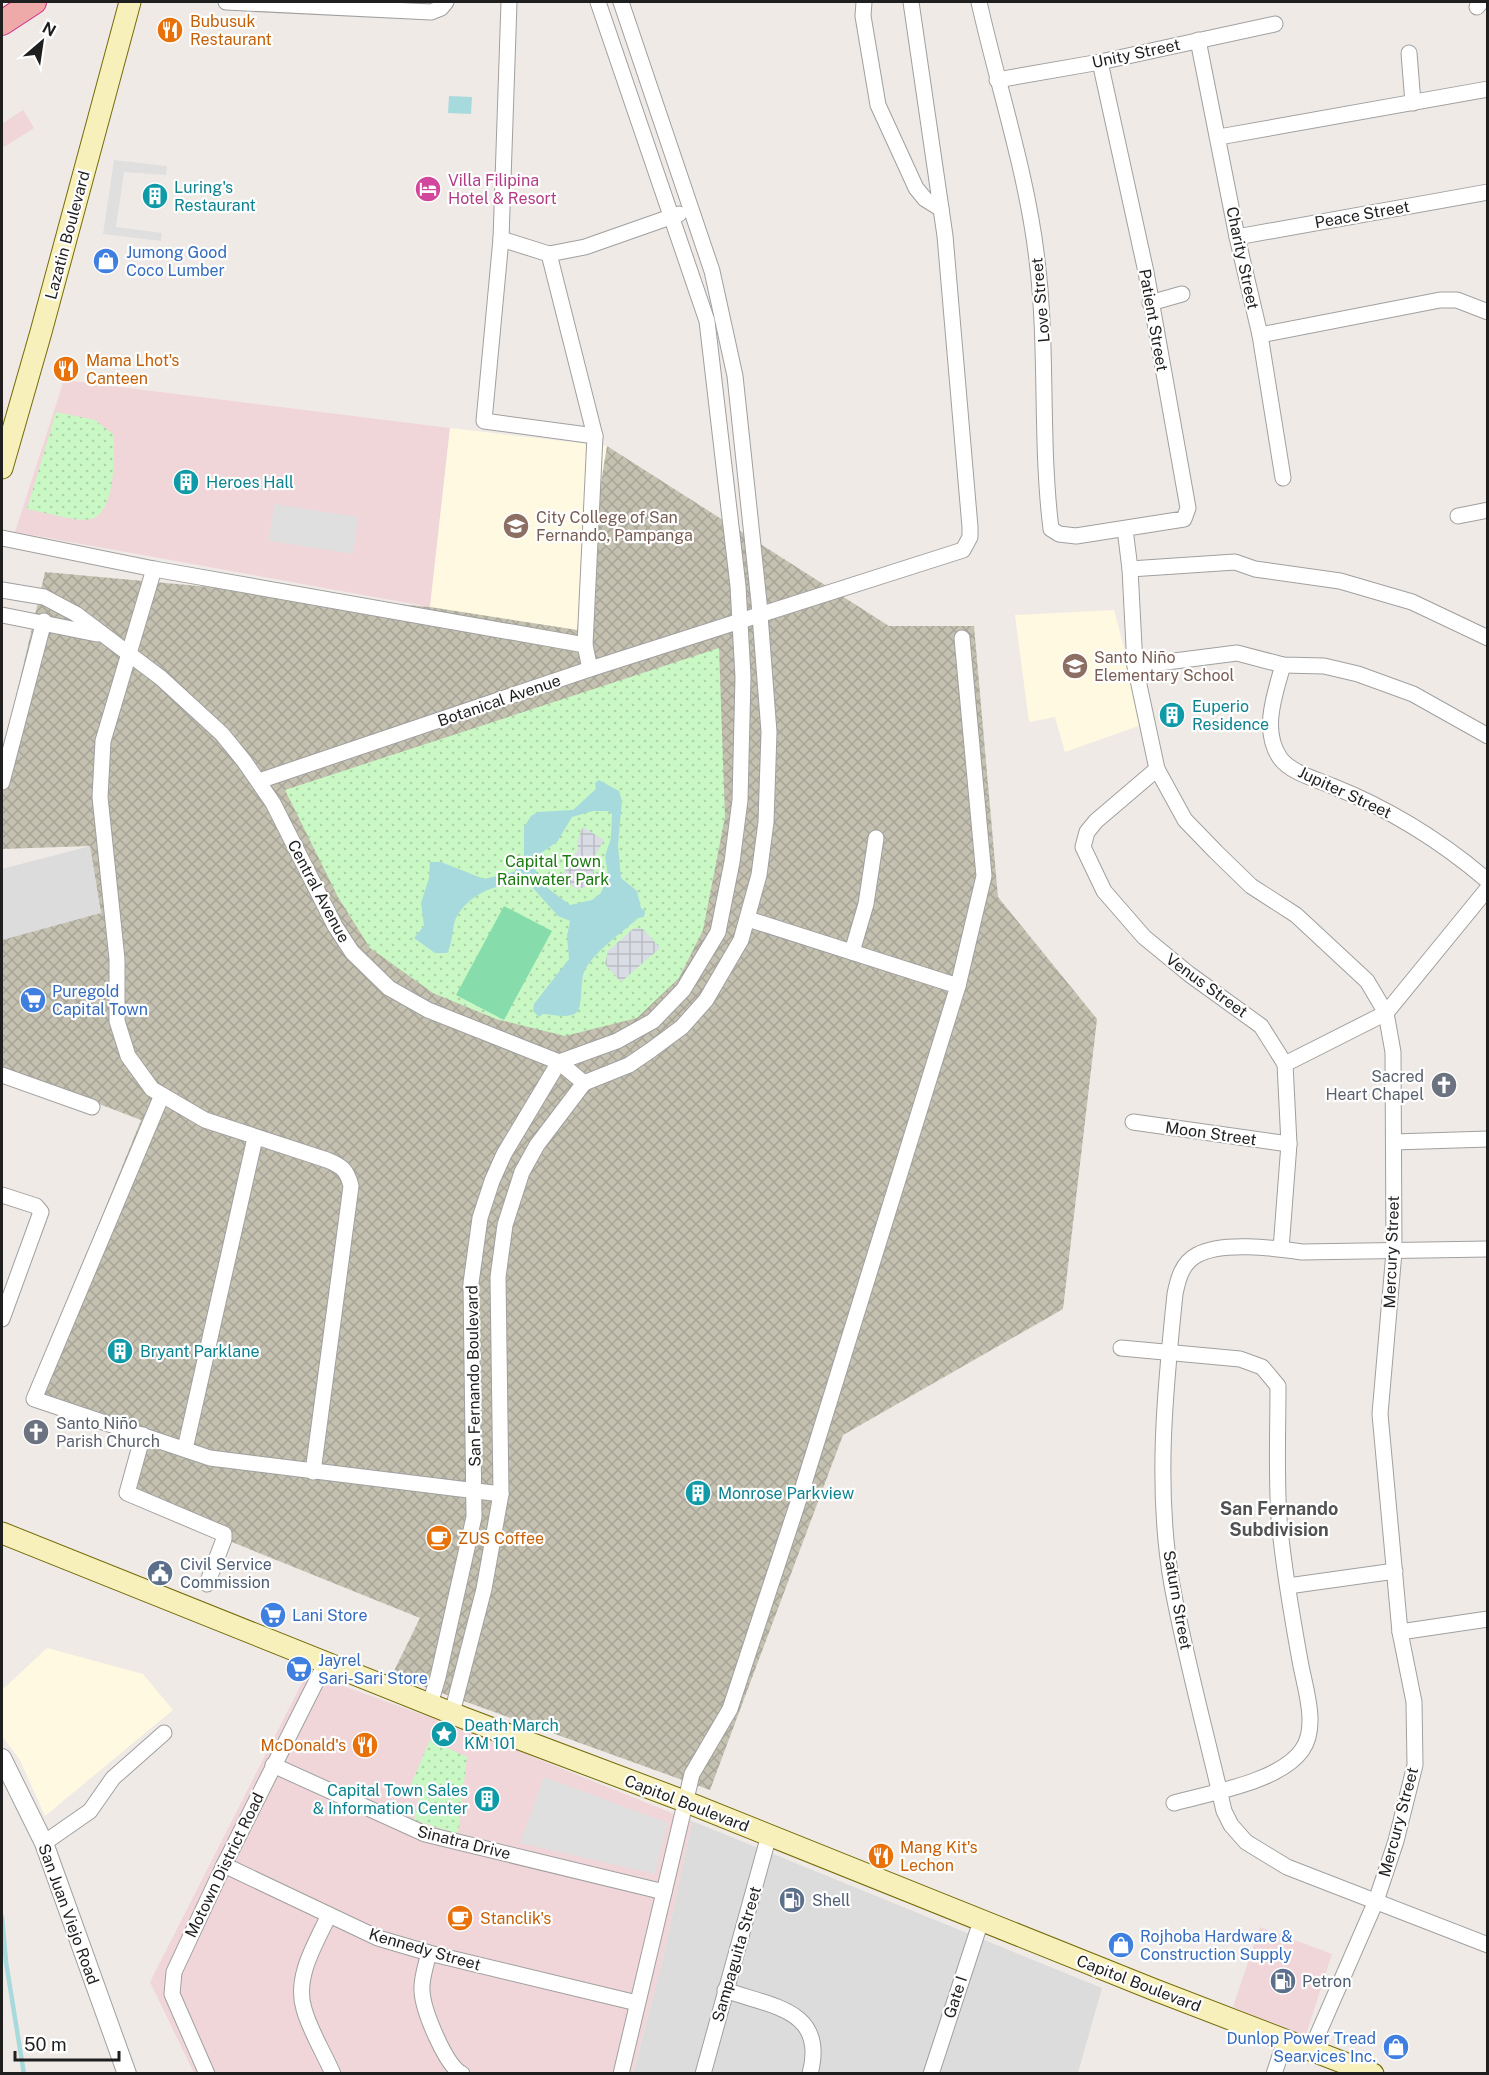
<svg xmlns="http://www.w3.org/2000/svg" width="1489" height="2075" font-family="'Public Sans',sans-serif">
	<style>
		.residential { fill: #dddcdc }
		.commercial { fill: #f0d5d9 }
		.education { fill: #fef9e0 }
		.construction { fill: url(#construction-cross-hatch) }
		.park { fill: url(#park-dots) }
		.pitch { fill: #86dcab }
		.parking { fill: #dfdfdf }
		.plaza { fill: url(#plaza-grid) }
		.water { fill: #a7dadc; fill-rule: evenodd }
		.lines { fill: none; stroke-linecap: round; stroke-linejoin: round }
		.stream { stroke: #a7dadc; stroke-width: 4.5 }
		.minor-casing { stroke: #a0a0a0; stroke-width: 17 }
		.tertiary-casing { stroke: #a0a0a0; stroke-width: 20 }
		.secondary-casing { stroke: #746c08; stroke-width: 23 }
		.trunk-casing { stroke: #d62a85; stroke-width: 26 }
		.minor { stroke: #fff; stroke-width: 15 }
		.tertiary { stroke: #fff; stroke-width: 18 }
		.secondary { stroke: #f8f0bb; stroke-width: 21 }
		.trunk { stroke: #eeaaa8; stroke-width: 24 }
		.labels { text-anchor: middle; stroke-width: 4.5; stroke-linejoin: round; paint-order: stroke }
		.food-label { font-size: 16px; fill: #c56008; stroke: #fff; text-anchor: start }
		.street-label { font-size: 16px; fill: #1f1f1f; stroke: #fff }
		.hotel-label { font-size: 16px; fill: #b23c85; stroke: #fff; text-anchor: start }
		.culture-label { font-size: 16px; fill: #0d838f; stroke: #fff; text-anchor: start }
		.shop-label { font-size: 16px; fill: #366cbe; stroke: #fff; text-anchor: start }
		.education-label { font-size: 16px; fill: #785e54; stroke: #fff; text-anchor: start }
		.park-label { font-size: 16px; fill: #1a7b0f; stroke: #fff }
		.worship-label { font-size: 16px; fill: #5b616d; stroke: #fff; text-anchor: end }
		.service-label { font-size: 16px; fill: #4e5e75; stroke: #fff; text-anchor: start }
		.neighbourhood-label { font-size: 18px; font-weight: bold; fill: #525252; stroke: #fff }
	</style>
	<defs>
		<pattern id="construction-cross-hatch" width="8" height="8" patternUnits="userSpaceOnUse" patternTransform="scale(1.5)"><rect width="8" height="8" fill="#c4c1b1"/><path d="M0 0l8 8M0 8l8-8" fill="none" stroke="#a8a598"/></pattern>
		<pattern id="park-dots" width="8" height="8" patternUnits="userSpaceOnUse" patternTransform="scale(1.5)"><rect width="8" height="8" fill="#caf8c4"/><path d="M2 2h.1M6 6h.1" fill="none" stroke="#add4a8" stroke-width="1.8" stroke-linecap="round"/></pattern>
		<pattern id="plaza-grid" width="8" height="8" patternUnits="userSpaceOnUse" patternTransform="scale(1.5)"><rect width="8" height="8" fill="#dadce5"/><path d="M0 4h8M4 0v8" fill="none" stroke="#bbbcc4"/></pattern>
	</defs>
	<rect width="100%" height="100%" fill="#f0eae6"/>
	<g class="residential">
		<polygon points="90,846 101,914 2,940 2,869"/>
		<polygon points="692,1821 1102,1988 1078,2073 633,2074 663,1958"/>
	</g>
	<g class="commercial">
		<polygon points="23,110 34,128 4,147 2,143 2,124"/>
		<polygon points="64,380 450,428 430,607 15,532"/>
		<polygon points="307,1673 463,1729 692,1821 663,1958 633,2073 194,2073 150,1982"/>
		<polygon points="1260,1927 1332,1954 1305,2038 1233,2007"/>
	</g>
	<g class="education">
		<polygon points="450,428 607,446 577,630 430,607"/>
		<polygon points="1114,610 1144,724 1065,752 1055,717 1029,722 1015,615"/>
		<polygon points="47,1648 143,1674 173,1710 45,1816 20,1760 2,1736 2,1690"/>
	</g>
	<polygon class="construction" points="607,446 889,626 974,626 998,897 1097,1019 1063,1309 843,1435 710,1790 392,1675 420,1618 123,1498 137,1441 27,1401 141,1120 2,1067 2,940 101,913 90,846 2,849 2,757 45,572 430,607 577,630"/>
	<g class="park">
		<path d="M56,412L95,420L114,435C114,456 116,512 91,519C79,523 41,511 27,509Z"/>
		<polygon points="719,648 725,817 703,930 679,978 637,1018 565,1036 496,1019 433,993 370,948 338,897 285,790"/>
		<polygon points="430,1740 467,1757 458,1834 414,1820 419,1798 408,1791"/>
	</g>
	<polygon class="pitch" points="504,906 552,931 504,1020 456,995"/>
	<g class="parking">
		<polygon points="114,160 167,166 166,175 124,172 116,227 162,233 161,241 103,234"/>
		<polygon points="274,504 358,517 353,554 269,541"/>
		<polygon points="544,1777 668,1823 655,1874 520,1843"/>
	</g>
	<g class="plaza">
		<polygon points="583,827 604,840 593,859 594,874 585,887 577,889 565,881 564,872 578,849 577,841"/>
		<polygon points="634,928 643,929 660,948 621,982 605,964 608,951"/>
	</g>
	<g class="water">
		<polygon points="449,96 472,97 471,114 448,113"/>
		<path d="M599,780L619,791L622,801L618,845L621,878L637,891L641,908L645,911L644,917L638,918C621,934 594,951 584,972C580,982 583,1009 576,1013C567,1019 552,1014 543,1014L539,1017L533,1011L534,1004L569,959L567,936L570,921L558,916L532,887C504,879 471,892 457,916C451,927 454,941 447,953H435L414,938L424,926L421,903L429,878L430,862H441L484,879L514,872L524,858V827L531,816L538,812L573,810L596,789L595,783ZM593,811H608L612,814L611,838L605,856L608,876L601,893L592,900L570,905L541,883L534,866L541,853L557,842L572,817Z"/>
	</g>
	<g class="lines">
		<polyline class="stream" points="2,1917 6,1962 24,2074"/>
		<defs>
			<g id="minor">
				<polyline points="226,2 431,12 441,8 446,2"/>
				<polyline points="509,2 501,239 484,421 595,436"/>
				<polyline points="864,2 863,16 878,105 916,188 925,199 941,209"/>
				<path d="M979,2C998,87 1027,173 1037,260C1048,349 1040,440 1051,529L1059,534L1076,536L1184,519L1188,508L1146,272L1100,62"/>
				<polyline points="1477,7 1481,2"/>
				<polyline points="1198,40 1237,237 1260,335 1283,478"/>
				<polyline points="1409,53 1413,103"/>
				<polyline points="997,80 1100,62 1275,24"/>
				<polyline points="1219,137 1488,89"/>
				<polyline points="1237,237 1488,192"/>
				<polyline points="501,239 549,254 585,247 679,214"/>
				<polyline points="549,254 595,436 585,645 590,669"/>
				<polyline points="1150,303 1182,294"/>
				<polyline points="1260,335 1440,300 1457,300 1488,312"/>
				<polyline points="1458,516 1488,510"/>
				<polyline points="1125,529 1130,569 1135,666 1157,769 1185,820 1216,852 1251,886 1296,915 1367,981 1386,1013 1393,1052 1394,1252 1380,1414 1400,1632 1414,1702 1415,1765 1396,1841 1376,1901 1311,2050"/>
				<polyline points="2,538 154,569 585,645"/>
				<path d="M154,569L103,741L100,797L117,959V1021L128,1056L152,1089L205,1120L327,1160C342,1166 347,1170 351,1186L313,1472"/>
				<polyline points="1130,569 1235,562 1255,569 1340,581 1412,602 1488,638"/>
				<polyline points="2,590 44,597 76,614 161,678 222,734 244,761 273,803 335,926 352,952 389,988 428,1010 559,1062 584,1083"/>
				<polyline points="2,615 97,634"/>
				<path d="M1283,665C1275,694 1261,730 1280,758C1291,773 1316,779 1332,786C1390,809 1440,840 1488,881"/>
				<polyline points="1135,666 1237,653 1283,665 1324,666 1358,674 1413,694 1488,736"/>
				<polyline points="1157,769 1096,821 1087,832 1083,847 1104,891 1144,937 1189,974 1261,1026 1285,1064 1289,1144 1281,1249"/>
				<polyline points="259,781 590,669 963,550 970,537 970,527 945,236 911,2"/>
				<polyline points="2,782 44,621"/>
				<polyline points="748,919 958,986"/>
				<polyline points="852,952 866,904 876,838"/>
				<polyline points="1285,1064 1386,1013 1488,888"/>
				<polyline points="2,1075 92,1107"/>
				<polyline points="584,1083 629,1065 651,1050 682,1027 706,1000 741,940 759,875 766,822 769,732 759,602 735,376 712,271 621,2"/>
				<polyline points="162,1095 34,1399 210,1458 501,1494"/>
				<polyline points="1133,1122 1289,1144"/>
				<polyline points="1394,1142 1488,1139"/>
				<polyline points="2,1195 36,1206 41,1212 2,1319"/>
				<path d="M1488,1249L1302,1252C1274,1248 1222,1241 1197,1255C1182,1263 1178,1279 1175,1294C1165,1390 1155,1489 1172,1585C1186,1661 1207,1736 1224,1811L1231,1825L1246,1842L1287,1867L1488,1945"/>
				<path d="M1121,1348L1240,1359L1262,1367L1278,1386C1278,1430 1276,1474 1279,1518C1283,1567 1292,1617 1301,1666C1306,1691 1318,1728 1302,1750C1280,1782 1209,1793 1174,1803"/>
				<polyline points="143,1435 127,1493 224,1534 224,1539 207,1584"/>
				<polyline points="185,1449 255,1138"/>
				<polyline points="1288,1586 1395,1571"/>
				<polyline points="1400,1632 1488,1619"/>
				<polyline points="430,1704 438,1677 474,1517 471,1283 480,1218 492,1181 504,1154 559,1062 617,1041 653,1021 683,990 718,932 732,862 740,800 743,677 738,586 707,321 598,2"/>
				<polyline points="452,1713 484,1589 501,1494 498,1277 505,1225 522,1172 537,1145 584,1083"/>
				<polyline points="273,1765 425,1834 664,1892"/>
				<polyline points="44,1843 90,1811 113,1778 164,1733"/>
				<polyline points="224,1865 378,1938 429,1953 637,2003"/>
				<path d="M329,1915C316,1943 294,1977 304,2009C310,2031 324,2053 333,2074"/>
				<path d="M429,1953C426,1965 421,1979 422,1991C423,2010 445,2065 462,2074"/>
				<path d="M725,1990C772,2007 827,2009 810,2074"/>
				<polyline points="207,2074 172,1994 174,1972 224,1865 326,1662"/>
				<polyline points="621,2074 692,1774 730,1709 803,1487 958,986 984,876 962,638"/>
				<polyline points="703,2074 769,1835"/>
				<polyline points="931,2074 981,1921"/>
				<polyline points="1274,2074 1285,2041"/>
			</g>
			<polyline id="tertiary" points="2,1758 44,1843 127,2074"/>
			<g id="secondary">
				<polyline points="2,468 41,332 130,2"/>
				<polyline points="2,1533 464,1718 684,1801 1155,1990 1373,2074"/>
			</g>
			<polyline id="trunk" points="2,23 34,2"/>
		</defs>
		<use href="#minor" class="minor-casing"/>
		<use href="#tertiary" class="tertiary-casing"/>
		<use href="#secondary" class="secondary-casing"/>
		<use href="#trunk" class="trunk-casing"/>
		<use href="#minor" class="minor"/>
		<use href="#tertiary" class="tertiary"/>
		<use href="#secondary" class="secondary"/>
		<use href="#trunk" class="trunk"/>
	</g>
	<defs>
		<symbol id="restaurant-disc" viewBox="-11 -11 22 22"><circle r="9.5" fill="#e8710a" stroke="#fff"/><path d="M-5-6h1v4h1v-4h1v4h1v-4h1v5L-1.5 .5V6h-2V.5L-5-1ZM5-6V6H3V1.5H1.5Q1.5-4 5-6Z" fill="#fff"/></symbol>
		<symbol id="hotel-disc" viewBox="-11 -11 22 22"><circle r="9.5" fill="#d1479c" stroke="#fff"/><path d="M-6-4.5h1.5V1H6V5H4.5V3h-9V5H-6ZM-4 0a1.8 1.8 0 1 1 3.6 0ZM.5 0V-2.5h3Q6-2.5 6 0Z" fill="#fff"/></symbol>
		<symbol id="building-disc" viewBox="-11 -11 22 22"><circle r="9.5" fill="#0f9aa8" stroke="#fff"/><path d="M-4-6H4V6H1V3H-1V6H-4ZM-2.5-4.3h1.7v1.8h-1.7ZM.8-4.3h1.7v1.8H.8ZM-2.5-1h1.7V.8h-1.7ZM.8-1h1.7V.8H.8Z" fill="#fff"/></symbol>
		<symbol id="shop-disc" viewBox="-11 -11 22 22"><circle r="9.5" fill="#3f7fe0" stroke="#fff"/><path d="M-5-2.5h2.3a2.7 3.5 0 0 1 5.4 0H5L5.5 6h-11ZM-1.5-2.5h3a1.5 2.3 0 0 0-3 0Z" fill="#fff"/></symbol>
		<symbol id="university-disc" viewBox="-11 -11 22 22"><circle r="9.5" fill="#8d6e63" stroke="#fff"/><path d="M0-5L7-2L0 1L-7-2ZM-4 1L0 2.5L4 1V4Q0 6-4 4Z" fill="#fff"/></symbol>
		<symbol id="school-disc" viewBox="-11 -11 22 22"><circle r="9.5" fill="#8d6e63" stroke="#fff"/><path d="M0-5L7-2L0 1L-7-2ZM-4 1L0 2.5L4 1V4Q0 6-4 4Z" fill="#fff"/></symbol>
		<symbol id="supermarket-disc" viewBox="-11 -11 22 22"><circle r="9.5" fill="#3f7fe0" stroke="#fff"/><path d="M-6-5.5h2.5l.6 2H6L4.5 2H-2.5L-4.4-4H-6ZM-1.5 3.2a1.3 1.3 0 1 0 .1 0ZM3 3.2a1.3 1.3 0 1 0 .1 0Z" fill="#fff"/></symbol>
		<symbol id="church-disc" viewBox="-11 -11 22 22"><circle r="9.5" fill="#6b7280" stroke="#fff"/><path d="M-1.2-6h2.4v3.5h3.3v2.4h-3.3V6h-2.4V-.1h-3.3v-2.4h3.3Z" fill="#fff"/></symbol>
		<symbol id="cafe-disc" viewBox="-11 -11 22 22"><circle r="9.5" fill="#e8710a" stroke="#fff"/><path d="M-5.5-4.5H6V0H3Q3 3.5 0 3.5H-2.5Q-5.5 3.5-5.5 0ZM3-3.2v2h1.7v-2ZM-6 4.5H4V6H-6Z" fill="#fff"/></symbol>
		<symbol id="civic-disc" viewBox="-11 -11 22 22"><circle r="9.5" fill="#5c6f8a" stroke="#fff"/><path d="M-.6-6.5H3V-4.5H.6V-3L4-1V1h2V6H-6V1h2V-1L-.6-3ZM-1.2 2.5V6h2.4V2.5Z" fill="#fff"/></symbol>
		<symbol id="sight-disc" viewBox="-11 -11 22 22"><circle r="9.5" fill="#0f9aa8" stroke="#fff"/><path d="M0-6L1.8-2.2L6-1.7L2.9 1.2L3.7 5.4L0 3.3L-3.7 5.4L-2.9 1.2L-6-1.7L-1.8-2.2Z" fill="#fff"/></symbol>
		<symbol id="fuel-disc" viewBox="-11 -11 22 22"><circle r="9.5" fill="#5c6f8a" stroke="#fff"/><path d="M-5.5-6h7V0h2V4h1.3V-2.5L3-4.5l.8-.8L6-3V5H2.5V1h-1V6h-7ZM-4.2-4.7v3.2H.2V-4.7Z" fill="#fff"/></symbol>
	</defs>
	<g fill-rule="evenodd">
		<use href="#restaurant-disc" x="155" y="15" width="30" height="30"/>
		<use href="#hotel-disc" x="413" y="174" width="30" height="30"/>
		<use href="#building-disc" x="140" y="181" width="30" height="30"/>
		<use href="#shop-disc" x="91" y="246" width="30" height="30"/>
		<use href="#restaurant-disc" x="51" y="354" width="30" height="30"/>
		<use href="#building-disc" x="171" y="467" width="30" height="30"/>
		<use href="#university-disc" x="501" y="511" width="30" height="30"/>
		<use href="#school-disc" x="1060" y="651" width="30" height="30"/>
		<use href="#building-disc" x="1157" y="700" width="30" height="30"/>
		<use href="#supermarket-disc" x="18" y="985" width="30" height="30"/>
		<use href="#church-disc" x="1429" y="1070" width="30" height="30"/>
		<use href="#building-disc" x="105" y="1336" width="30" height="30"/>
		<use href="#church-disc" x="21" y="1417" width="30" height="30"/>
		<use href="#building-disc" x="683" y="1478" width="30" height="30"/>
		<use href="#cafe-disc" x="424" y="1523" width="30" height="30"/>
		<use href="#civic-disc" x="145" y="1558" width="30" height="30"/>
		<use href="#supermarket-disc" x="258" y="1600" width="30" height="30"/>
		<use href="#supermarket-disc" x="284" y="1654" width="30" height="30"/>
		<use href="#sight-disc" x="429" y="1719" width="30" height="30"/>
		<use href="#restaurant-disc" x="350" y="1730" width="30" height="30"/>
		<use href="#building-disc" x="472" y="1784" width="30" height="30"/>
		<use href="#restaurant-disc" x="866" y="1841" width="30" height="30"/>
		<use href="#fuel-disc" x="777" y="1885" width="30" height="30"/>
		<use href="#cafe-disc" x="445" y="1903" width="30" height="30"/>
		<use href="#shop-disc" x="1106" y="1930" width="30" height="30"/>
		<use href="#fuel-disc" x="1268" y="1966" width="30" height="30"/>
		<use href="#shop-disc" x="1381" y="2032" width="30" height="30"/>
	</g>
	<g class="labels">
		<g class="food-label">
			<text x="190" y="27">Bubusuk<tspan x="190" dy="18">Restaurant</tspan></text>
			<text x="86" y="366">Mama Lhot's<tspan x="86" dy="18">Canteen</tspan></text>
			<text x="458" y="1544">ZUS Coffee</text>
			<text x="346" y="1751" text-anchor="end">McDonald's</text>
			<text x="900" y="1853">Mang Kit's<tspan x="900" dy="18">Lechon</tspan></text>
			<text x="480" y="1924">Stanclik's</text>
		</g>
		<g class="street-label">
			<text transform="translate(1136 53) rotate(-12)" y="6">Unity Street</text>
			<text transform="translate(1362 214) rotate(-10)" y="6">Peace Street</text>
			<text transform="translate(67 235) rotate(-75)" y="6">Lazatin Boulevard</text>
			<text transform="translate(1243 258) rotate(78)" y="6">Charity Street</text>
			<text transform="translate(1040 300) rotate(-95)" y="6">Love Street</text>
			<text transform="translate(1154 320) rotate(80)" y="6">Patient Street</text>
			<text transform="translate(499 700) rotate(-19)" y="6">Botanical Avenue</text>
			<text transform="translate(1345 792) rotate(25)" y="6">Jupiter Street</text>
			<text transform="translate(319 891) rotate(62)" y="6">Central Avenue</text>
			<text transform="translate(1207 985) rotate(36)" y="6">Venus Street</text>
			<text transform="translate(1211 1133) rotate(8)" y="6">Moon Street</text>
			<text transform="translate(1391 1252) rotate(-88)" y="6">Mercury Street</text>
			<text transform="translate(473 1376) rotate(-91)" y="6">San Fernando Boulevard</text>
			<text transform="translate(1178 1600) rotate(80)" y="6">Saturn Street</text>
			<text transform="translate(687 1803) rotate(21)" y="6">Capitol Boulevard</text>
			<text transform="translate(1398 1822) rotate(-75)" y="6">Mercury Street</text>
			<text transform="translate(464 1842) rotate(14)" y="6">Sinatra Drive</text>
			<text transform="translate(224 1865) rotate(-64)" y="6">Motown District Road</text>
			<text transform="translate(69 1914) rotate(70)" y="6">San Juan Viejo Road</text>
			<text transform="translate(425 1949) rotate(16)" y="6">Kennedy Street</text>
			<text transform="translate(736 1954) rotate(-74)" y="6">Sampaguita Street</text>
			<text transform="translate(1139 1983) rotate(21)" y="6">Capitol Boulevard</text>
			<text transform="translate(955 1997) rotate(-72)" y="6">Gate I</text>
		</g>
		<g class="hotel-label">
			<text x="448" y="186">Villa Filipina<tspan x="448" dy="18">Hotel &amp; Resort</tspan></text>
		</g>
		<g class="culture-label">
			<text x="174" y="193">Luring's<tspan x="174" dy="18">Restaurant</tspan></text>
			<text x="206" y="488">Heroes Hall</text>
			<text x="1192" y="712">Euperio<tspan x="1192" dy="18">Residence</tspan></text>
			<text x="140" y="1357">Bryant Parklane</text>
			<text x="718" y="1499">Monrose Parkview</text>
			<text x="464" y="1731">Death March<tspan x="464" dy="18">KM 101</tspan></text>
			<text x="468" y="1796" text-anchor="end">Capital Town Sales<tspan x="468" dy="18">&amp; Information Center</tspan></text>
		</g>
		<g class="shop-label">
			<text x="126" y="258">Jumong Good<tspan x="126" dy="18">Coco Lumber</tspan></text>
			<text x="52" y="997">Puregold<tspan x="52" dy="18">Capital Town</tspan></text>
			<text x="292" y="1621">Lani Store</text>
			<text x="318" y="1666">Jayrel<tspan x="318" dy="18">Sari-Sari Store</tspan></text>
			<text x="1140" y="1942">Rojhoba Hardware &amp;<tspan x="1140" dy="18">Construction Supply</tspan></text>
			<text x="1376" y="2044" text-anchor="end">Dunlop Power Tread<tspan x="1376" dy="18">Searvices Inc.</tspan></text>
		</g>
		<g class="education-label">
			<text x="536" y="523">City College of San<tspan x="536" dy="18">Fernando, Pampanga</tspan></text>
			<text x="1094" y="663">Santo Niño<tspan x="1094" dy="18">Elementary School</tspan></text>
		</g>
		<g class="park-label">
			<text x="553" y="867">Capital Town<tspan x="553" dy="18">Rainwater Park</tspan></text>
		</g>
		<g class="worship-label">
			<text x="1424" y="1082">Sacred<tspan x="1424" dy="18">Heart Chapel</tspan></text>
			<text x="56" y="1429" text-anchor="start">Santo Niño<tspan x="56" dy="18">Parish Church</tspan></text>
		</g>
		<g class="service-label">
			<text x="180" y="1570">Civil Service<tspan x="180" dy="18">Commission</tspan></text>
			<text x="812" y="1906">Shell</text>
			<text x="1302" y="1987">Petron</text>
		</g>
		<g class="neighbourhood-label">
			<text x="1279" y="1515">San Fernando<tspan x="1279" dy="21">Subdivision</tspan></text>
		</g>
	</g>
	<rect width="1489" height="2075" fill="none" stroke="#1f1f1f" stroke-width="6"/>
	<g transform="translate(42 42) rotate(29)" stroke="#ffffff" stroke-width="4.5" paint-order="stroke">
	<path d="M0-4.5L10 22L0 15L-10 22Z" fill="#1f1f1f"/>
	<text y="-9" font-size="16" font-weight="bold" text-anchor="middle" fill="#1f1f1f">N</text>
	</g>
	<path d="M15 2051v9h104v-9" fill="none" stroke="#1f1f1f" stroke-width="3"/>
	<text x="24" y="2051" font-size="18" fill="#1f1f1f" stroke="#ffffff" stroke-width="4.5" paint-order="stroke">50 m</text>
</svg>
